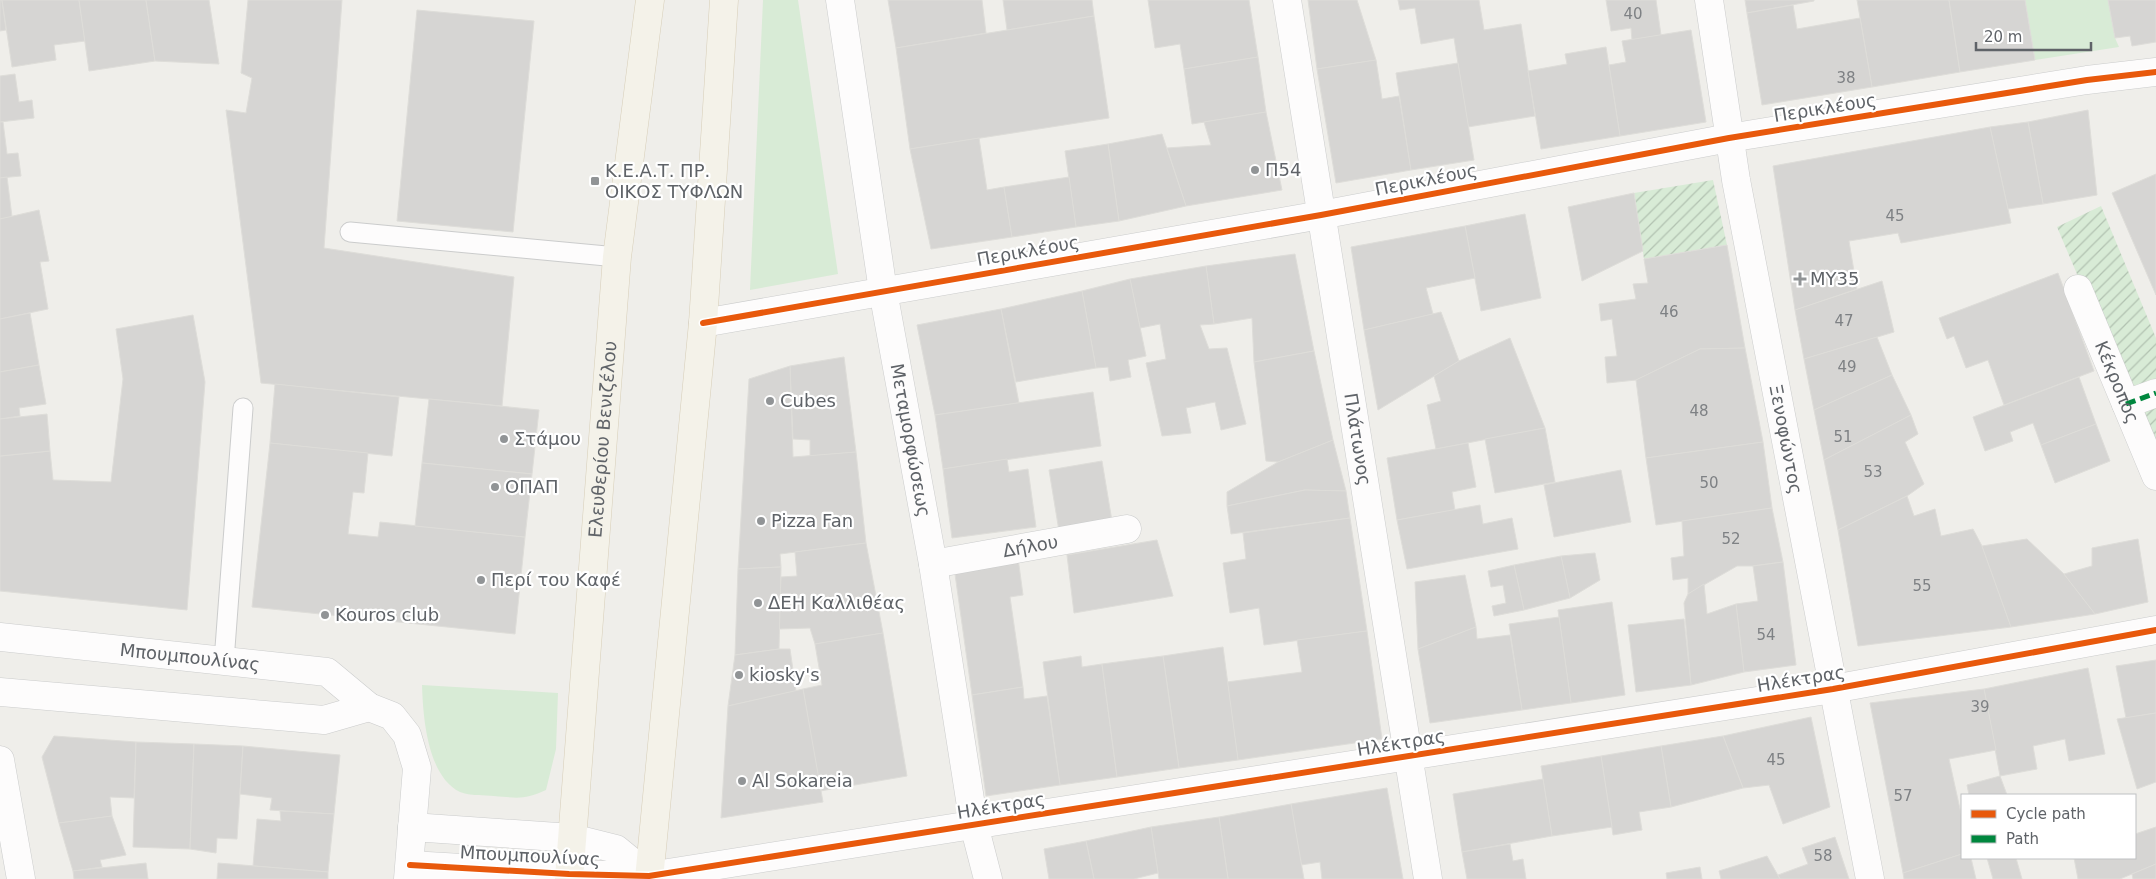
<svg xmlns="http://www.w3.org/2000/svg" width="2156" height="879" font-family="'DejaVu Sans',sans-serif">
	<style>
		.park { fill: #d8ebd6 }
		.garden { fill: url(#garden-furrows) }
		.building { fill: #d6d5d3; stroke: #deddd9 }
		.lines { fill: none; stroke-linecap: round; stroke-linejoin: round }
		.lane-casing { stroke: #cbcccc; stroke-width: 21 }
		.street-casing { stroke: #cbcccc; stroke-width: 29 }
		.primary-casing { stroke: #d7ceb8; stroke-width: 29 }
		.lane { stroke: #fdfcfc; stroke-width: 19 }
		.street { stroke: #fdfcfc; stroke-width: 28 }
		.primary { stroke: #f4f2e9; stroke-width: 28 }
		.quiet { stroke: #00873e; stroke-width: 5; stroke-dasharray: 10 5; stroke-linecap: butt }
		.cycleway-casing { stroke: #fff; stroke-width: 9 }
		.cycleway { stroke: #e8590c; stroke-width: 6 }
		.poi-dot { fill: #919496; stroke: #fff; stroke-width: 2 }
		.labels { text-anchor: middle; stroke-width: 4.5; stroke-linejoin: round; paint-order: stroke }
		.number-label { font-size: 15px; fill: #7e8184 }
		.street-label { font-size: 18px; fill: #5f6368; stroke: #fff }
		.poi-label { font-size: 18px; fill: #5f6368; stroke: #fff; text-anchor: start }
	</style>
	<defs>
		<pattern id="garden-furrows" width="10" height="10" patternUnits="userSpaceOnUse" patternTransform="scale(1.25)"><rect width="10" height="10" fill="#d8ebd6"/><path d="M-1 1l2-2M0 10L10 0M9 11l2-2" fill="none" stroke="#b2c2b1"/></pattern>
	</defs>
	<rect width="100%" height="100%" fill="#efeeea"/>
	<g class="park">
		<polygon points="763,0 798,0 838,274 750,290"/>
		<polygon points="2025,0 2108,0 2115,38 2119,47 2035,60"/>
		<path d="M422,685L558,693L556,749L546,790C524,800 518,798 494,796C484,795 470,796 460,792C427,776 423,716 422,685Z"/>
	</g>
	<g class="garden">
		<polygon points="1713,180 1727,245 1644,259 1634,193"/>
		<polygon points="2101,206 2156,338 2156,460 2057,227"/>
	</g>
	<g class="building">
		<polygon points="0,0 2,0 6,30 0,31"/>
		<polygon points="2,0 79,0 85,41 54,45 56,60 12,67"/>
		<polygon points="79,0 146,0 155,61 89,71"/>
		<polygon points="146,0 209,0 219,64 155,61"/>
		<polygon points="248,0 342,0 324,248 514,277 502,406 261,383 226,110 246,113 252,78 241,73"/>
		<polygon points="888,0 982,0 986,33 896,48"/>
		<polygon points="1003,0 1092,0 1094,16 1007,30"/>
		<polygon points="1148,0 1249,0 1258,57 1184,69 1180,44 1155,48"/>
		<polygon points="1308,0 1357,0 1376,60 1317,69"/>
		<polygon points="1398,0 1479,0 1484,30 1521,24 1535,116 1468,127 1454,38 1421,44 1415,8 1400,10"/>
		<polygon points="1606,0 1656,0 1661,35 1632,40 1631,28 1611,31"/>
		<polygon points="1745,0 1814,0 1814,1 1747,13"/>
		<polygon points="1857,0 1949,0 1960,72 1872,87"/>
		<polygon points="1949,0 2025,0 2035,60 1960,72"/>
		<polygon points="2108,0 2156,0 2156,42 2132,46 2130,36 2115,38"/>
		<polygon points="1793,5 1797,29 1860,18 1872,87 1762,105 1747,13"/>
		<polygon points="417,10 534,21 513,232 397,221"/>
		<polygon points="1094,16 1109,118 910,149 896,48"/>
		<polygon points="1691,30 1706,122 1620,136 1609,65 1626,62 1622,41"/>
		<polygon points="1606,47 1620,136 1541,149 1528,71 1567,64 1565,54"/>
		<polygon points="1258,57 1266,112 1192,124 1184,69"/>
		<polygon points="1376,60 1382,99 1399,96 1411,170 1336,183 1317,69"/>
		<polygon points="1458,63 1474,160 1411,170 1396,73"/>
		<polygon points="15,74 19,102 32,100 34,118 0,122 0,76"/>
		<polygon points="2088,110 2097,195 2043,204 2028,122"/>
		<polygon points="1266,112 1282,190 1186,206 1167,148 1211,145 1204,122"/>
		<polygon points="0,122 3,122 7,154 18,153 21,176 0,178"/>
		<polygon points="2028,122 2043,204 2008,209 1990,127"/>
		<polygon points="1990,127 2011,223 1901,243 1898,233 1849,241 1857,289 1795,310 1773,166"/>
		<polygon points="1162,134 1186,206 1119,221 1108,144"/>
		<polygon points="979,138 987,190 1004,187 1012,237 931,249 910,149"/>
		<polygon points="1108,144 1119,221 1076,227 1065,151"/>
		<polygon points="2156,174 2156,295 2112,193"/>
		<polygon points="7,177 12,217 0,219 0,178"/>
		<polygon points="1069,177 1076,227 1012,237 1004,187"/>
		<polygon points="1634,193 1643,251 1582,281 1568,207"/>
		<polygon points="39,210 49,261 40,262 48,309 0,319 0,219"/>
		<polygon points="1525,214 1541,298 1481,311 1465,226"/>
		<polygon points="1465,226 1475,278 1426,288 1433,314 1364,330 1351,247"/>
		<polygon points="1727,245 1745,348 1700,349 1636,380 1607,383 1605,357 1617,356 1612,319 1601,321 1599,304 1636,299 1633,284 1648,283 1644,259"/>
		<polygon points="1295,254 1314,351 1254,362 1252,318 1214,324 1206,266"/>
		<polygon points="1206,266 1214,324 1200,325 1209,349 1227,348 1246,424 1221,430 1215,402 1186,408 1191,433 1162,436 1146,363 1166,359 1160,324 1140,328 1130,279"/>
		<polygon points="2058,273 2094,371 2004,405 1988,360 1966,368 1954,336 1947,339 1939,318"/>
		<polygon points="1130,279 1146,356 1128,360 1131,377 1110,381 1108,367 1096,368 1082,291"/>
		<polygon points="1882,281 1894,332 1804,359 1795,310"/>
		<polygon points="1082,291 1096,368 1016,382 1001,309"/>
		<polygon points="1001,309 1019,403 935,415 917,325"/>
		<polygon points="1441,312 1459,361 1378,410 1364,330"/>
		<polygon points="30,313 39,365 0,372 0,319"/>
		<polygon points="193,315 205,382 187,610 0,591 0,456 50,451 53,480 111,482 123,379 116,329"/>
		<polygon points="1877,337 1892,375 1814,410 1804,359"/>
		<polygon points="1510,338 1545,428 1436,449 1427,405 1441,401 1434,376 1459,361"/>
		<polygon points="1745,348 1763,442 1646,458 1636,380 1700,349"/>
		<polygon points="1314,351 1333,440 1278,462 1266,461 1254,362"/>
		<polygon points="844,357 856,452 810,456 810,440 793,439 790,366"/>
		<polygon points="39,365 46,404 19,408 20,416 0,419 0,372"/>
		<polygon points="790,366 793,457 856,452 866,543 780,554 781,567 738,569 749,379"/>
		<polygon points="1892,375 1911,415 1824,460 1814,410"/>
		<polygon points="2079,377 2096,424 2041,445 2033,423 2010,432 2013,441 1985,451 1973,417"/>
		<polygon points="275,384 399,397 392,456 270,443"/>
		<polygon points="1093,392 1101,446 943,469 935,415"/>
		<polygon points="429,399 539,410 532,474 422,463"/>
		<polygon points="47,414 50,451 0,456 0,419"/>
		<polygon points="1911,415 1918,434 1905,442 1924,484 1907,496 1838,530 1824,460"/>
		<polygon points="2096,424 2110,461 2055,483 2041,445"/>
		<polygon points="1545,428 1555,482 1495,493 1485,439"/>
		<polygon points="1333,440 1346,491 1305,490 1227,506 1227,492 1278,462"/>
		<polygon points="1763,442 1772,508 1656,525 1646,458"/>
		<polygon points="270,443 368,453 364,493 353,492 348,534 378,537 380,522 525,537 515,634 252,607"/>
		<polygon points="1468,443 1476,487 1452,492 1455,510 1397,520 1387,458"/>
		<polygon points="1007,459 1009,472 1028,469 1036,527 952,538 943,469"/>
		<polygon points="1102,461 1112,521 1059,531 1049,470"/>
		<polygon points="422,463 532,474 525,537 415,526"/>
		<polygon points="1621,470 1631,522 1554,537 1544,485"/>
		<polygon points="1305,490 1346,491 1350,518 1231,534 1227,506"/>
		<polygon points="1907,496 1914,516 1935,509 1941,536 1973,529 1982,546 2011,627 1858,646 1838,530"/>
		<polygon points="1480,505 1483,524 1512,518 1518,549 1407,569 1397,520"/>
		<polygon points="1772,508 1783,562 1753,566 1737,566 1688,594 1688,578 1673,580 1671,558 1684,556 1682,521"/>
		<polygon points="1350,518 1367,631 1264,645 1259,608 1230,613 1223,563 1246,559 1243,533"/>
		<polygon points="2027,539 2064,574 2095,614 2011,627 1982,546"/>
		<polygon points="2138,539 2148,602 2095,614 2064,574 2092,566 2092,548"/>
		<polygon points="1157,540 1173,596 1074,613 1067,555"/>
		<polygon points="866,543 883,633 815,644 810,628 779,629 781,577 797,576 795,552"/>
		<polygon points="1595,553 1600,580 1570,598 1561,556"/>
		<polygon points="1561,556 1570,598 1524,610 1514,565"/>
		<polygon points="1018,558 1023,595 1010,597 1023,687 972,695 954,567"/>
		<polygon points="1783,562 1796,665 1744,672 1736,604 1758,601 1753,566"/>
		<polygon points="1514,565 1524,610 1494,616 1492,606 1506,603 1503,585 1491,587 1488,571"/>
		<polygon points="781,567 779,649 735,655 738,569"/>
		<polygon points="1465,575 1476,627 1418,649 1415,582"/>
		<polygon points="1704,584 1707,614 1736,604 1744,672 1691,685 1684,603 1688,594"/>
		<polygon points="1612,602 1625,695 1571,703 1558,610"/>
		<polygon points="1559,617 1571,703 1522,710 1509,624"/>
		<polygon points="1684,619 1691,685 1636,692 1628,625"/>
		<polygon points="1476,627 1477,639 1510,635 1522,710 1430,723 1418,649"/>
		<polygon points="1367,631 1382,739 1238,760 1227,682 1302,672 1297,640"/>
		<polygon points="883,633 907,776 820,791 803,689 822,685 815,644"/>
		<polygon points="1223,647 1238,760 1179,768 1163,656"/>
		<polygon points="779,649 790,649 796,691 728,706 735,655"/>
		<polygon points="1081,656 1082,667 1102,664 1117,777 1060,785 1043,662"/>
		<polygon points="1163,656 1179,768 1117,777 1102,664"/>
		<polygon points="2156,660 2156,713 2126,718 2116,666"/>
		<polygon points="2088,668 2105,754 2069,761 2065,739 2033,746 2037,769 2000,776 1984,689"/>
		<polygon points="1023,687 1024,699 1047,696 1060,785 986,796 972,695"/>
		<polygon points="803,689 823,802 721,818 728,706"/>
		<polygon points="1984,689 1996,750 1949,759 1962,818 1962,854 1903,873 1870,703"/>
		<polygon points="2156,713 2156,782 2137,789 2117,719"/>
		<polygon points="1811,717 1830,807 1783,824 1769,785 1743,788 1723,736"/>
		<polygon points="54,736 136,742 134,798 110,797 112,816 59,823 42,757"/>
		<polygon points="1723,736 1743,788 1671,807 1661,746"/>
		<polygon points="136,742 194,744 190,849 133,847"/>
		<polygon points="194,744 243,746 237,839 217,838 216,853 190,849"/>
		<polygon points="243,746 340,755 334,814 270,810 272,798 240,794"/>
		<polygon points="1661,746 1671,807 1639,812 1642,830 1613,835 1601,756"/>
		<polygon points="1601,756 1612,827 1552,836 1541,766"/>
		<polygon points="2000,776 2007,795 1969,795 1967,785"/>
		<polygon points="1543,779 1552,836 1462,852 1453,794"/>
		<polygon points="1387,788 1403,879 1322,879 1320,862 1301,865 1291,804"/>
		<polygon points="1291,804 1304,879 1228,879 1219,817"/>
		<polygon points="280,811 334,814 328,872 253,866 257,819 281,821"/>
		<polygon points="112,816 126,855 100,860 102,867 73,871 59,823"/>
		<polygon points="1219,817 1228,879 1159,879 1151,827"/>
		<polygon points="1151,827 1158,873 1134,879 1094,879 1086,841"/>
		<polygon points="2156,827 2156,864 2120,879 2078,879 2074,858 2135,858 2135,834"/>
		<polygon points="1835,837 1849,879 1780,879 1778,875 1808,864 1802,848"/>
		<polygon points="1086,841 1094,879 1049,879 1044,849"/>
		<polygon points="1510,844 1513,861 1523,859 1526,879 1467,879 1462,852"/>
		<polygon points="1962,854 1962,858 1971,858 1976,879 1904,879 1903,873"/>
		<polygon points="1767,856 1780,879 1721,879 1719,871"/>
		<polygon points="1987,858 2016,858 2022,879 1993,879"/>
		<polygon points="146,863 148,879 74,879 73,871"/>
		<polygon points="218,863 328,872 328,879 217,879"/>
		<polygon points="2156,864 2156,879 2133,879 2132,874"/>
		<polygon points="1700,867 1702,879 1667,879 1666,873"/>
	</g>
	<g class="lines">
		<defs>
			<g id="lane">
				<polyline points="350,232 617,257"/>
				<polyline points="224,661 243,408"/>
			</g>
			<g id="street">
				<path id="s1" d="M840,0L883,291L933,564L974,825L988,879"/>
				<path id="s2" d="M1287,0L1428,879"/>
				<path id="s3" d="M1709,0L1736,180L1870,879"/>
				<path id="s4" d="M2078,289L2156,476"/>
				<polyline points="703,323 1321,215 1729,138 2087,80 2156,72"/>
				<polyline points="2126,404 2156,393"/>
				<path id="s5" d="M933,564L1127,529"/>
				<path id="s6" d="M0,637L327,672L369,707L392,716L407,735L417,768L408,879"/>
				<polyline points="0,692 324,720 369,707"/>
				<polyline points="0,760 21,879"/>
				<polyline points="412,827 572,838 616,849 649,876"/>
				<polyline points="410,865 569,874 649,876 1833,689 2156,630"/>
			</g>
			<g id="primary">
				<path id="s7" d="M569,879L617,257L650,0"/>
				<polyline points="649,879 703,323 724,0"/>
			</g>
		</defs>
		<use href="#lane" class="lane-casing"/>
		<use href="#street" class="street-casing"/>
		<use href="#primary" class="primary-casing"/>
		<use href="#lane" class="lane"/>
		<use href="#street" class="street"/>
		<use href="#primary" class="primary"/>
		<polyline class="quiet" points="2126,404 2156,393"/>
		<defs>
			<g id="cycleway">
				<polyline points="703,323 1321,215 1729,138 2087,80 2156,72"/>
				<polyline points="410,865 569,874 649,876 1833,689 2156,630"/>
			</g>
		</defs>
		<use href="#cycleway" class="cycleway-casing"/>
		<use href="#cycleway" class="cycleway"/>
	</g>
	<g class="poi-dot">
		<circle cx="1255" cy="170" r="5"/>
		<rect x="590" y="176" width="10" height="10" rx="2.5"/>
		<path d="M1797.5 271.5h5v5h5v5h-5v5h-5v-5h-5v-5h5z"/>
		<circle cx="770" cy="401" r="5"/>
		<circle cx="504" cy="439" r="5"/>
		<circle cx="495" cy="487" r="5"/>
		<circle cx="761" cy="521" r="5"/>
		<circle cx="481" cy="580" r="5"/>
		<circle cx="758" cy="603" r="5"/>
		<circle cx="325" cy="615" r="5"/>
		<circle cx="739" cy="675" r="5"/>
		<circle cx="742" cy="781" r="5"/>
	</g>
	<g class="labels">
		<g class="number-label">
			<text x="1633" y="19">40</text>
			<text x="1846" y="83">38</text>
			<text x="1895" y="221">45</text>
			<text x="1669" y="317">46</text>
			<text x="1844" y="326">47</text>
			<text x="1847" y="372">49</text>
			<text x="1699" y="416">48</text>
			<text x="1843" y="442">51</text>
			<text x="1873" y="477">53</text>
			<text x="1709" y="488">50</text>
			<text x="1731" y="544">52</text>
			<text x="1922" y="591">55</text>
			<text x="1766" y="640">54</text>
			<text x="1980" y="712">39</text>
			<text x="1776" y="765">45</text>
			<text x="1903" y="801">57</text>
			<text x="1823" y="861">58</text>
		</g>
		<g class="street-label">
			<text transform="translate(1825 108) rotate(-9)" y="6">Περικλέους</text>
			<text transform="translate(1426 180) rotate(-11)" y="6">Περικλέους</text>
			<text transform="translate(1028 251) rotate(-10)" y="6">Περικλέους</text>
			<text dy="6" stroke="none"><textPath href="#s4" startOffset="101">Κέκροπος</textPath></text>
			<text dy="6" stroke="none"><textPath href="#s7" startOffset="441">Ελευθερίου Βενιζέλου</textPath></text>
			<text dy="6" stroke="none"><textPath href="#s1" startOffset="446">Μεταμορφώσεως</textPath></text>
			<text dy="6" stroke="none"><textPath href="#s2" startOffset="445">Πλάτωνος</textPath></text>
			<text dy="6" stroke="none"><textPath href="#s3" startOffset="446">Ξενοφώντος</textPath></text>
			<text dy="6" stroke="none"><textPath href="#s5" startOffset="99">Δήλου</textPath></text>
			<text dy="6" stroke="none"><textPath href="#s6" startOffset="191">Μπουμπουλίνας</textPath></text>
			<text transform="translate(1801 679) rotate(-9)" y="6">Ηλέκτρας</text>
			<text transform="translate(1401 743) rotate(-9)" y="6">Ηλέκτρας</text>
			<text transform="translate(1001 806) rotate(-9)" y="6">Ηλέκτρας</text>
			<text transform="translate(530 856) rotate(3)" y="6">Μπουμπουλίνας</text>
		</g>
		<g class="poi-label">
			<text x="1265" y="176">Π54</text>
			<text x="605" y="177">Κ.Ε.Α.Τ. ΠΡ.<tspan x="605" dy="21">ΟΙΚΟΣ ΤΥΦΛΩΝ</tspan></text>
			<text x="1810" y="285">MY35</text>
			<text x="780" y="407">Cubes</text>
			<text x="514" y="445">Στάμου</text>
			<text x="505" y="493">ΟΠΑΠ</text>
			<text x="771" y="527">Pizza Fan</text>
			<text x="491" y="586">Περί του Καφέ</text>
			<text x="768" y="609">ΔΕΗ Καλλιθέας</text>
			<text x="335" y="621">Kouros club</text>
			<text x="749" y="681">kiosky's</text>
			<text x="752" y="787">Al Sokareia</text>
		</g>
	</g>
	<rect x="1961" y="794" width="175" height="65" fill="#ffffff" stroke="#bfc1c3"/>
	<rect x="1971" y="810" width="25" height="8" fill="#e8590c" stroke="#bfc1c3"/>
	<text x="2006" y="819" font-size="15" fill="#5f6368">Cycle path</text>
	<rect x="1971" y="835" width="25" height="8" fill="#00873e" stroke="#bfc1c3"/>
	<text x="2006" y="844" font-size="15" fill="#5f6368">Path</text>
	<path d="M1976 42v8h115v-8" fill="none" stroke="#5f6368" stroke-width="2.5"/>
	<text x="1984" y="42" font-size="15" fill="#5f6368" stroke="#ffffff" stroke-width="4" paint-order="stroke">20 m</text>
</svg>
